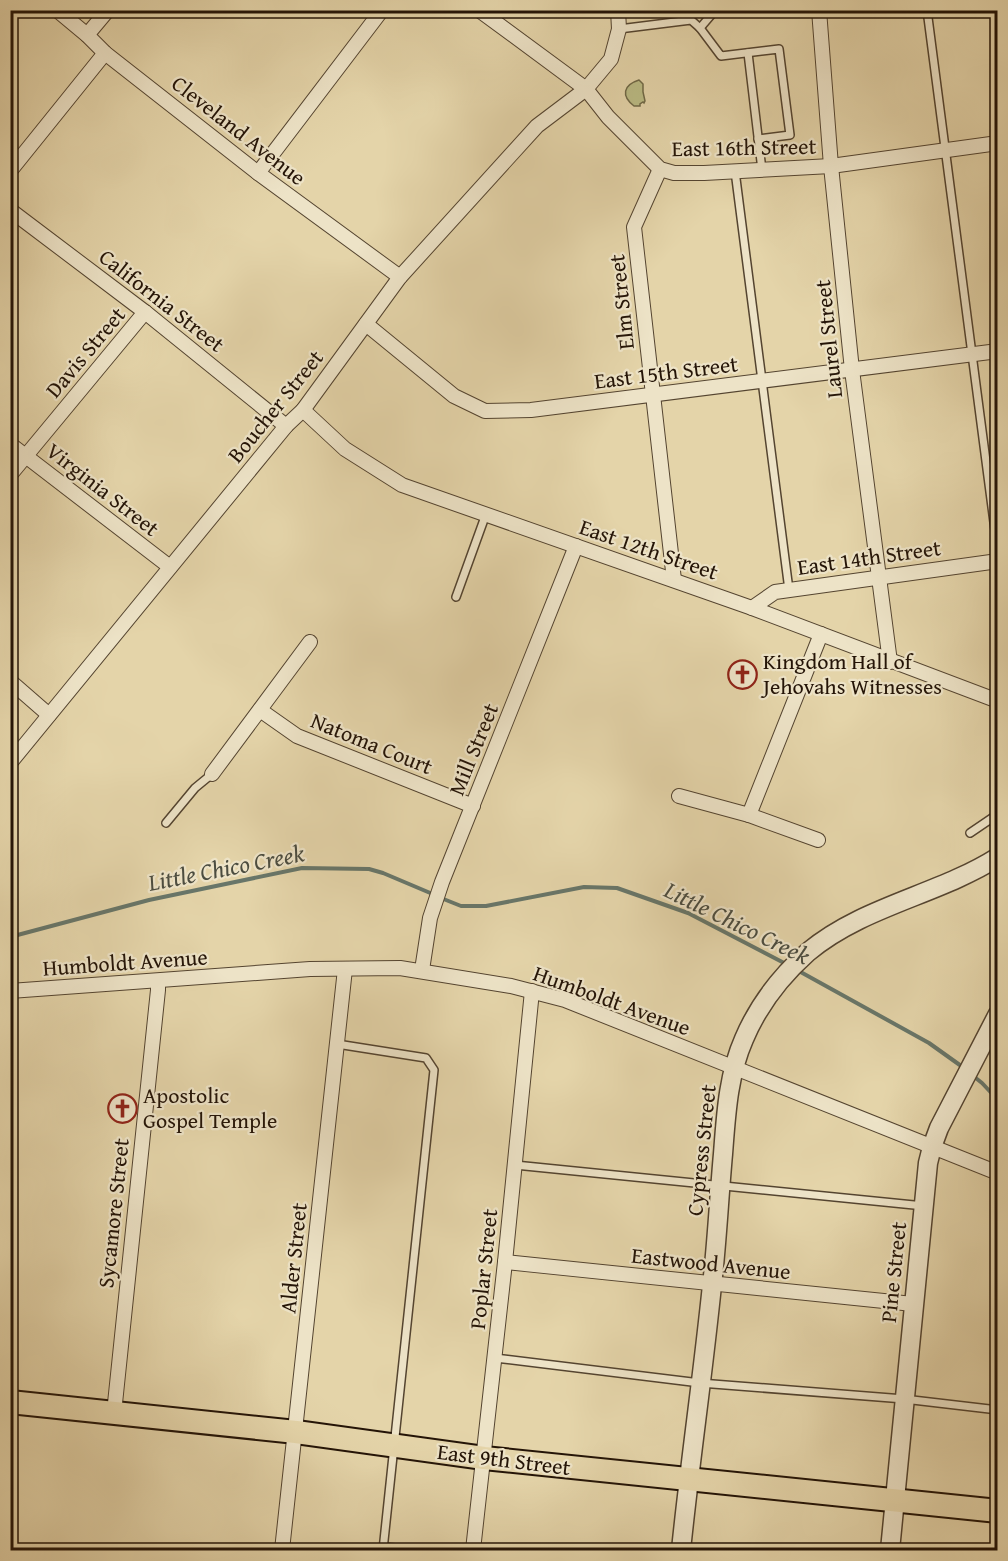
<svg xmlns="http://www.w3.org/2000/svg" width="1008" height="1561" font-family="'Gentium Book Plus',serif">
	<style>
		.green { fill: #babb84; stroke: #6f6846; stroke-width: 1.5 }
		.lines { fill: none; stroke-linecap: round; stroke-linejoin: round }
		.stream { stroke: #687669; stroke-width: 4 }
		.service-casing { stroke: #544430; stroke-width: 10 }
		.minor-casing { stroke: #544430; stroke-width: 16 }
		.tertiary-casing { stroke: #544430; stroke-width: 21 }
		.primary-casing { stroke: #241407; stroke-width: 26 }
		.service { stroke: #ede3c7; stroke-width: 7 }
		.minor { stroke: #ede3c7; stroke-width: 14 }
		.tertiary { stroke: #ede3c7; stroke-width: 18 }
		.primary { stroke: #e4d4a9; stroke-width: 22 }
		.labels { text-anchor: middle; stroke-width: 4.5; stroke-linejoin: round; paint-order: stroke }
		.street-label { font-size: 22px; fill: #241407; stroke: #ede3c7 }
		.poi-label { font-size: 22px; fill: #241407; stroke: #ede3c7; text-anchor: start }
		.water-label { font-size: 24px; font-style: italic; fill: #4c4d40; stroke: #ede3c7 }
	</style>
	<rect width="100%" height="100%" fill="#e4d4a9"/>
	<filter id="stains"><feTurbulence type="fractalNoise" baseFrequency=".00333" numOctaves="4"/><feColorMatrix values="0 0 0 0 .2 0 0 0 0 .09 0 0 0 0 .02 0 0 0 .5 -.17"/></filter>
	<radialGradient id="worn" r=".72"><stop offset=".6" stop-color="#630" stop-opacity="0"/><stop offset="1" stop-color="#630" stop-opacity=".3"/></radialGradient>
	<path class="green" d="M639,80L643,84V92L645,101L644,103L643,102L640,104V106H634C621,96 623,85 639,80Z"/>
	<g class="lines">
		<g class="stream">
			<polyline points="441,898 461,906 486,906 584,887 617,888 688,913 788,965"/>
			<polyline points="10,937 149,900 302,868 369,869 383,873 435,895"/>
			<polyline points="797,970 929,1043 964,1068"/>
			<polyline points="972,1075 982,1083 998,1100"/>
		</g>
		<defs>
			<g id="service">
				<polyline points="927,10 998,553"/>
				<polyline points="700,28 712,14 712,10"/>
				<polyline points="619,29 691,20 700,28 721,56 779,49 790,135 758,139"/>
				<polyline points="748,53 762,170"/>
				<polyline points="735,171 789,590"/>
				<polyline points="456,597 486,514"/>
				<polyline points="166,823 195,788 212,774"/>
				<polyline points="970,833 998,814"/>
				<polyline points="337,1044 426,1058 434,1070 383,1550"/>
				<polyline points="515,1165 924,1206"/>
				<polyline points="495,1358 700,1383 904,1399 998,1410"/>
				<polyline points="383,1547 419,1550"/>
			</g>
			<g id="minor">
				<polyline points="57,10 87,35 105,53 258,173 400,277"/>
				<polyline points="479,10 586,89 608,117 660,169 674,173 704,173 831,166 998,143"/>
				<polyline points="819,10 831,166 852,370 890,662"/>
				<polyline points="87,35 108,10"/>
				<polyline points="660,169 634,227 674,580"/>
				<polyline points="10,171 105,53"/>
				<polyline points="258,173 382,10"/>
				<polyline points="10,210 145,312 286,426"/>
				<polyline points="366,324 454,396 485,411 531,410 998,351"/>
				<polyline points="303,410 345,449 402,485 752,608 998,701"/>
				<polyline points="10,444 170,567"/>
				<polyline points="10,475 145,312"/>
				<polyline points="752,608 775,592 998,561"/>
				<polyline points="10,681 49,715"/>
				<polyline points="260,710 297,736 473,806"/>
				<polyline points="10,763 286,426 303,410 400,277 537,126 586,89 611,59 619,29 618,10"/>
				<polyline points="212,774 310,642"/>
				<polyline points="679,796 749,815 818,840"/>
				<polyline points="749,815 821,634"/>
				<polyline points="422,970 430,918 442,882 576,546"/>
				<polyline points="10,991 310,969 400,968 511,986 565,1000 998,1173"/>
				<polyline points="505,1262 913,1304"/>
				<polyline points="114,1413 158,990 158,981"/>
				<polyline points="282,1550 345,969"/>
				<polyline points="473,1550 505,1262 532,991"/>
			</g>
			<g id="tertiary">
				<path d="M681,1550C690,1462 703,1374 712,1285C717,1242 719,1198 723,1154C726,1115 728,1075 744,1039C758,1006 781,976 808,952C863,906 938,895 998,857"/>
				<polyline points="890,1550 928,1163 932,1147 939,1128 998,1014"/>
			</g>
			<polyline id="primary" points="10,1402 296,1432 484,1458 998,1511"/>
		</defs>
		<use href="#service" class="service-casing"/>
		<use href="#minor" class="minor-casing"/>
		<use href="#tertiary" class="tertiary-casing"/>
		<use href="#primary" class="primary-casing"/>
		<use href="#service" class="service"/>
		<use href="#minor" class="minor"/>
		<use href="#tertiary" class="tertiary"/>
		<use href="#primary" class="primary"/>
	</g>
	<defs>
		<symbol id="church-ring" viewBox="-11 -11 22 22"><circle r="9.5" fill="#ede3c7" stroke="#8f2418" stroke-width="1.5"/><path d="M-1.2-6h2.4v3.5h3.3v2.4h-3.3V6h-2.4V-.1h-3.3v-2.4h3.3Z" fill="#8f2418"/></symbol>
	</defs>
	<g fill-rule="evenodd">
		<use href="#church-ring" x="726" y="658" width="33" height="33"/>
		<use href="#church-ring" x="106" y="1092" width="33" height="33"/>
	</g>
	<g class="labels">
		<g class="street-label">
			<text transform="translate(239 130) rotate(38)" y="8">Cleveland Avenue</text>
			<text transform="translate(744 147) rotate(-1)" y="8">East 16th Street</text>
			<text transform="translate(162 300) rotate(38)" y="8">California Street</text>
			<text transform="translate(621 302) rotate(-96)" y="8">Elm Street</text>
			<text transform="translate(828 339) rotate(-96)" y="8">Laurel Street</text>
			<text transform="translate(85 352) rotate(-50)" y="8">Davis Street</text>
			<text transform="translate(666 372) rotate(-7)" y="8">East 15th Street</text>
			<text transform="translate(275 406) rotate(-51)" y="8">Boucher Street</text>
			<text transform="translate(103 489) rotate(38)" y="8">Virginia Street</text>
			<text transform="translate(649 549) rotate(19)" y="8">East 12th Street</text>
			<text transform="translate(869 557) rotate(-8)" y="8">East 14th Street</text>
			<text transform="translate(372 743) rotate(22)" y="8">Natoma Court</text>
			<text transform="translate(473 749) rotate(-68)" y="8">Mill Street</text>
			<text transform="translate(125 962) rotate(-4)" y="8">Humboldt Avenue</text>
			<text transform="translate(612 1000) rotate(20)" y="8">Humboldt Avenue</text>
			<text transform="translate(701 1150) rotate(-84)" y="8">Cypress Street</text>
			<text transform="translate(113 1213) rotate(-84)" y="8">Sycamore Street</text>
			<text transform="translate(293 1258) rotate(-84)" y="8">Alder Street</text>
			<text transform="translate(711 1263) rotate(6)" y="8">Eastwood Avenue</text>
			<text transform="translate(483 1269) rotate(-84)" y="8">Poplar Street</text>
			<text transform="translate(893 1272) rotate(-84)" y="8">Pine Street</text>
			<text transform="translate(504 1459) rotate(7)" y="8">East 9th Street</text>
		</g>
		<g class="poi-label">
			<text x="763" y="669">Kingdom Hall of<tspan x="763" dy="25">Jehovahs Witnesses</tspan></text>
			<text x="143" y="1103">Apostolic<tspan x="143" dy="25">Gospel Temple</tspan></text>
		</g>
		<g class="water-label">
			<text transform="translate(226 868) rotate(-11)" y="8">Little Chico Creek</text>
			<text transform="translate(737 923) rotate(26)" y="8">Little Chico Creek</text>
		</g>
	</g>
	<rect width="1008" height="1561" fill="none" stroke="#e4d4a9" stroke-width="36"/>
	<rect x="12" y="12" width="984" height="1537" fill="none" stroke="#241407" stroke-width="3"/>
	<rect x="18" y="18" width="972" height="1525" fill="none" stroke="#241407" stroke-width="1.5"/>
	<rect width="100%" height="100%" filter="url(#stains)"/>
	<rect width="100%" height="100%" fill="url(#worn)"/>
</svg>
